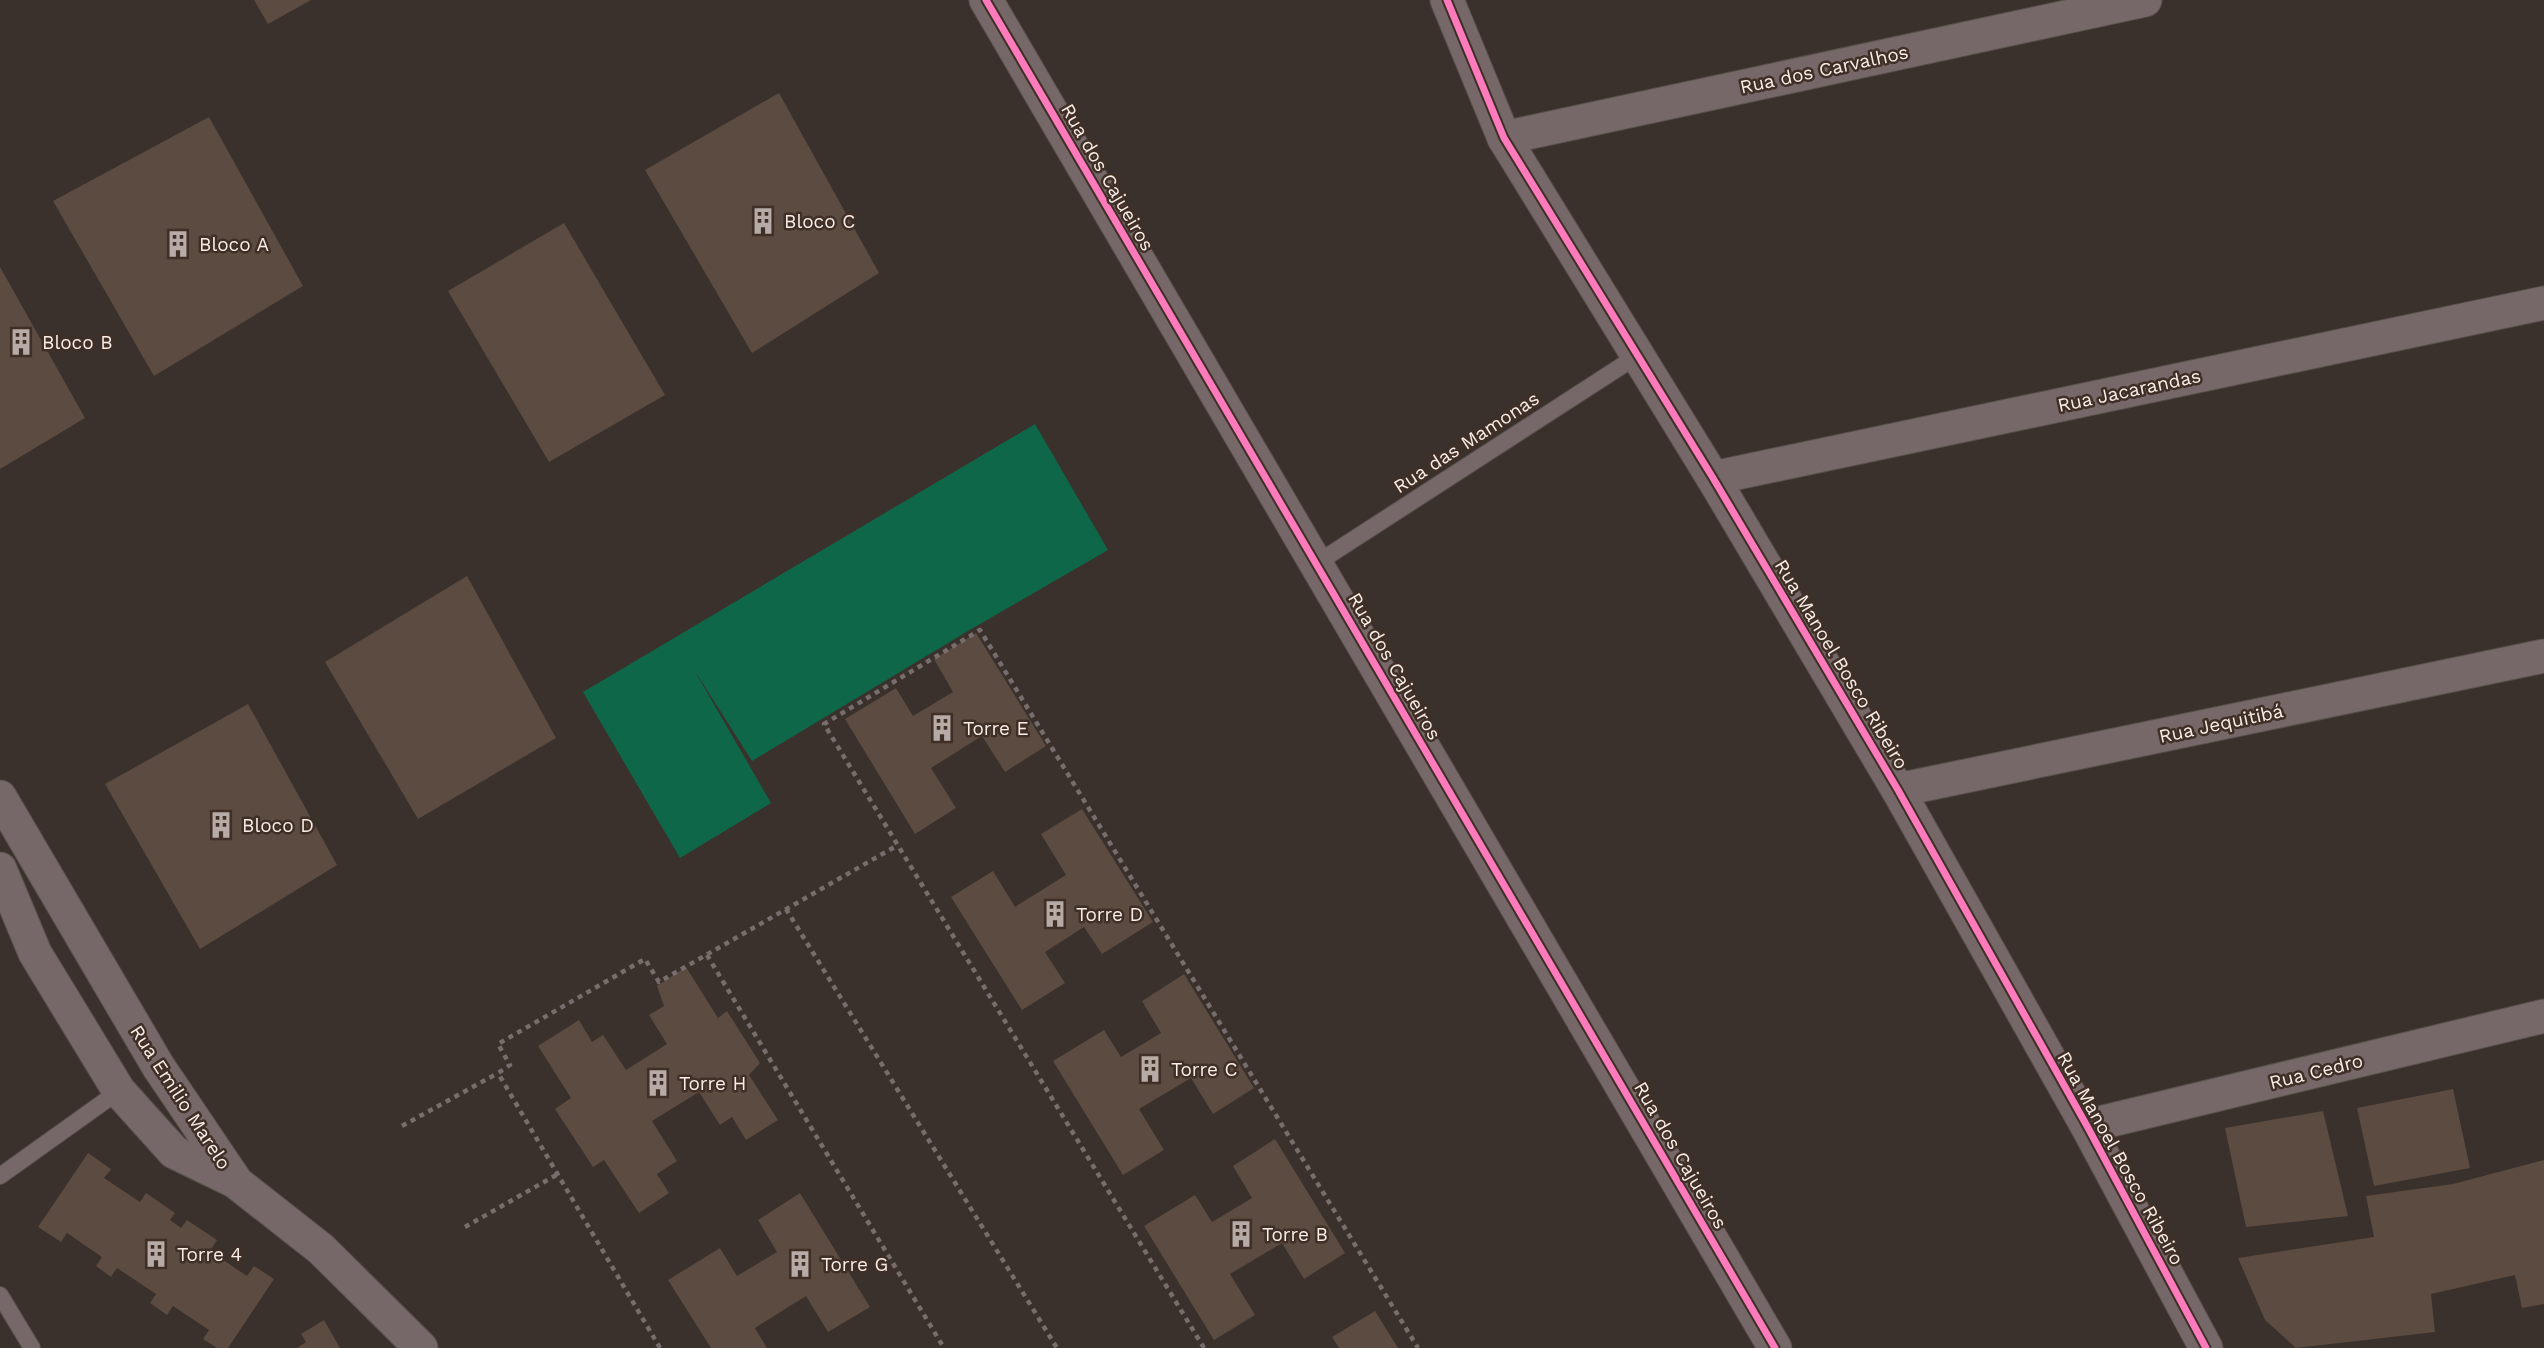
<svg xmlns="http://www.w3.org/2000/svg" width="2544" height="1348" font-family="'Work Sans',sans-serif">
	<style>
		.green { fill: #0f6749 }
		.building { fill: #5b4b40 }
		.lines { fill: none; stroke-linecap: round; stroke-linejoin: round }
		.lane-casing { stroke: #58504b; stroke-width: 18 }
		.street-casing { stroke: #58504b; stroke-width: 35 }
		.path { stroke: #776d6d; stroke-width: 4.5; stroke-dasharray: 5 5; stroke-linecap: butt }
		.lane { stroke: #766869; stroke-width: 16 }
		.street { stroke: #766869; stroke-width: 33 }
		.cycleway-casing { stroke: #402f26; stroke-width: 11 }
		.cycleway { stroke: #fd7abc; stroke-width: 7 }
		.labels { text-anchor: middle; stroke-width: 5; stroke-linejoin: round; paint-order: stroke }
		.street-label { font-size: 19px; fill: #f8ede7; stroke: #402f26 }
		.poi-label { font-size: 19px; fill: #f8ede7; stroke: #402f26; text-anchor: start }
	</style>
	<rect width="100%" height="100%" fill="#3a312c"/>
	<polygon class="green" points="1035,424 1108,550 968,631 752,761 693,668 771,803 680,858 583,692"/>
	<g class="building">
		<polygon points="254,0 311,0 268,24"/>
		<polygon points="779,93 879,273 752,353 645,170"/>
		<polygon points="209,117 303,286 154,376 53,201"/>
		<polygon points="564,223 665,395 549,462 448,291"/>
		<polygon points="0,267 85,418 0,469"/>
		<polygon points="467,576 556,738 418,819 325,662"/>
		<polygon points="976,633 1046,746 1005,772 982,736 931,768 956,808 915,834 845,719 896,688 913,716 953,692 934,659"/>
		<polygon points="248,704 337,865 200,949 105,784"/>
		<polygon points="1082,809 1153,922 1102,954 1084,927 1045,952 1065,983 1022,1010 951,897 993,871 1015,907 1066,875 1041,834"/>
		<polygon points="686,967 718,1018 727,1011 760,1063 749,1075 778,1120 746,1140 732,1117 720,1125 699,1092 652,1121 677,1161 657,1174 669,1193 639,1213 604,1160 593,1167 555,1109 571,1098 538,1046 579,1020 592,1042 603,1035 626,1070 667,1044 649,1015 664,1006 657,986"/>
		<polygon points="1184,974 1254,1088 1213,1114 1191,1078 1139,1109 1164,1150 1123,1175 1053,1061 1104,1030 1121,1057 1161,1033 1142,1001"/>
		<polygon points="2453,1089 2470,1168 2374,1186 2357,1108"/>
		<polygon points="2323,1111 2348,1216 2246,1227 2225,1128"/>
		<polygon points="1275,1139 1345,1253 1304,1279 1282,1243 1230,1274 1255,1315 1214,1340 1144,1226 1195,1195 1212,1222 1252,1198 1233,1166"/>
		<polygon points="88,1153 111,1169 104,1178 140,1202 146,1193 175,1213 170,1220 181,1228 187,1220 217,1240 210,1251 247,1276 254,1266 274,1279 228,1348 217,1348 203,1339 209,1330 173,1306 167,1315 150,1303 156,1294 117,1268 111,1277 96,1266 102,1257 67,1233 61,1242 38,1227"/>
		<polygon points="2544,1160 2544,1304 2522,1308 2515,1275 2431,1294 2435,1332 2296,1348 2265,1320 2238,1258 2374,1237 2366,1196 2453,1184"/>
		<polygon points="800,1193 870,1307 828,1332 806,1296 755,1328 767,1348 711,1348 668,1280 720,1248 737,1276 777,1252 758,1220"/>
		<polygon points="1375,1311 1398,1348 1339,1348 1332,1337"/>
		<polygon points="324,1320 340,1348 297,1348 306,1342 301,1334"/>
	</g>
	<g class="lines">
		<defs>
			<g id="lane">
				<polyline points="1317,563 1637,356"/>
				<polyline points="0,1176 119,1091"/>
				<polyline points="0,1295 32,1348"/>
			</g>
			<g id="street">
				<polyline points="986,0 1775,1348"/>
				<polyline points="1447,0 1504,138 1713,478 1898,790 2087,1126 2206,1348"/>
				<polyline points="1504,138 2145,0"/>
				<polyline points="1713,478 2544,303"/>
				<polyline points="1898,790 2544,656"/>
				<polyline points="0,797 158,1066 237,1183 321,1249 421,1348"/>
				<polyline points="0,869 35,953 119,1091 174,1152 236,1182"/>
				<polyline points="2087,1126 2544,1016"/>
			</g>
		</defs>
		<use href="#lane" class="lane-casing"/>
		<use href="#street" class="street-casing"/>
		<g class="path">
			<polyline points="786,909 1057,1348"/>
			<polyline points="707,955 944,1348"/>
			<polyline points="402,1126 498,1073"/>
			<polyline points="465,1227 558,1174"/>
			<polyline points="660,1348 498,1073 510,1065 498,1044 645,959 659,982 898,845"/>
			<polyline points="1204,1348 824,724 980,630 1418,1348"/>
		</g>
		<use href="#lane" class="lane"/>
		<use href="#street" class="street"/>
		<defs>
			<g id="cycleway">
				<polyline points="986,0 1775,1348"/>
				<polyline points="1447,0 1504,138 1713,478 1898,790 2087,1126 2206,1348"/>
			</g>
		</defs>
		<use href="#cycleway" class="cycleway-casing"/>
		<use href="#cycleway" class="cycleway"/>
	</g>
	<defs>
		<symbol id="building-bare" viewBox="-9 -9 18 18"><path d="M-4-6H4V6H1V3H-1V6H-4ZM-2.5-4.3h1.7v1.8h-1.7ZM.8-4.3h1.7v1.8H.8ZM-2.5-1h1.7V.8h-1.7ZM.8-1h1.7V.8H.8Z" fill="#b6aba6" stroke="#402f26" stroke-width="2.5" paint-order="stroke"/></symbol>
	</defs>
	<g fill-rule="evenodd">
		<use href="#building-bare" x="744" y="202" width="38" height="38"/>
		<use href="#building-bare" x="159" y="225" width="38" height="38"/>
		<use href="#building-bare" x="2" y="323" width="38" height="38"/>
		<use href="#building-bare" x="923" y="709" width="38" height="38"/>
		<use href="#building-bare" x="202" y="806" width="38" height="38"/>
		<use href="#building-bare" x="1036" y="895" width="38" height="38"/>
		<use href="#building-bare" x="1131" y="1050" width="38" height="38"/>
		<use href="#building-bare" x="639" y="1064" width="38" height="38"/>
		<use href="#building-bare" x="1222" y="1215" width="38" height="38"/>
		<use href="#building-bare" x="137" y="1235" width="38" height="38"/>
		<use href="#building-bare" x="781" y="1245" width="38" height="38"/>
	</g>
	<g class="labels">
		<g class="street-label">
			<text transform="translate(1824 69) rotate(-12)" y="7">Rua dos Carvalhos</text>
			<text transform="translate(1108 177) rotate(60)" y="7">Rua dos Cajueiros</text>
			<text transform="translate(2129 390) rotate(-12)" y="7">Rua Jacarandas</text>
			<text transform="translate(1466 442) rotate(-33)" y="7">Rua das Mamonas</text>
			<text transform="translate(1842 664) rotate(59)" y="7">Rua Manoel Bosco Ribeiro</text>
			<text transform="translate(1395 666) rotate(60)" y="7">Rua dos Cajueiros</text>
			<text transform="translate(2221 723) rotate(-12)" y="7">Rua Jequitibá</text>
			<text transform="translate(2316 1071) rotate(-14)" y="7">Rua Cedro</text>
			<text transform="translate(181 1097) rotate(57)" y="7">Rua Emilio Marelo</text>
			<text transform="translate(1681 1155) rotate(60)" y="7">Rua dos Cajueiros</text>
			<text transform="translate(2121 1158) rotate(61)" y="7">Rua Manoel Bosco Ribeiro</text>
		</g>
		<g class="poi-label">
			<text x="784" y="228">Bloco C</text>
			<text x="199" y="251">Bloco A</text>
			<text x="42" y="349">Bloco B</text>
			<text x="963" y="735">Torre E</text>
			<text x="242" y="832">Bloco D</text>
			<text x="1076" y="921">Torre D</text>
			<text x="1171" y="1076">Torre C</text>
			<text x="679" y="1090">Torre H</text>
			<text x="1262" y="1241">Torre B</text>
			<text x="177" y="1261">Torre 4</text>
			<text x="821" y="1271">Torre G</text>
		</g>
	</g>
</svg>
